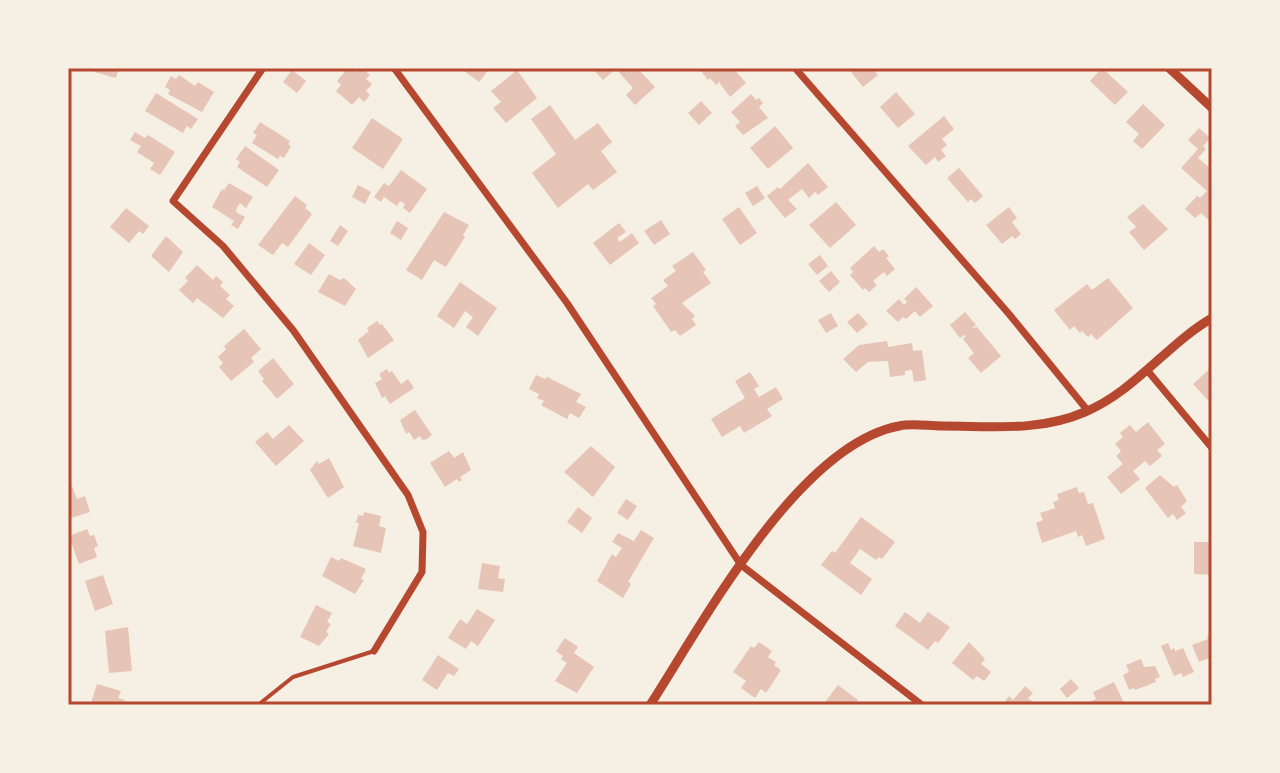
<svg xmlns="http://www.w3.org/2000/svg" width="1280" height="773" font-family="'Fira Sans',sans-serif">
	<style>
		.building { fill: #e6c5b7 }
		.lines { fill: none; stroke-linecap: round; stroke-linejoin: round }
		.service { stroke: #b5482f; stroke-width: 4 }
		.minor { stroke: #b5482f; stroke-width: 7 }
		.tertiary { stroke: #b5482f; stroke-width: 9 }
		.neatline { fill: none; stroke: #b5482f; stroke-width: 3 }
	</style>
	<rect width="100%" height="100%" fill="#f6efe4"/>
	<g class="building">
		<polygon points="95,68 119,68 116,78 94,72"/>
		<polygon points="348,68 356,72 362,68 370,75 366,79 372,84 366,91 370,95 364,102 359,97 352,105 336,91 341,85 337,81"/>
		<polygon points="460,68 490,68 479,82"/>
		<polygon points="592,68 637,68 655,87 635,105 626,95 633,88 616,69 603,80"/>
		<polygon points="703,68 733,68 746,83 730,97 719,82 716,85 710,78 708,80 700,70"/>
		<polygon points="848,68 872,68 878,75 863,87"/>
		<polygon points="1102,68 1128,92 1115,105 1090,81"/>
		<polygon points="292,70 306,81 297,93 283,82"/>
		<polygon points="517,70 537,98 506,123 493,108 501,102 491,91"/>
		<polygon points="179,75 195,86 198,82 214,92 202,112 168,94 170,90 165,87 171,76 176,79"/>
		<polygon points="896,92 915,114 898,128 880,107"/>
		<polygon points="156,93 198,119 191,129 187,126 183,133 145,111"/>
		<polygon points="751,94 756,100 759,98 763,103 759,107 768,118 743,135 735,126 740,122 731,112"/>
		<polygon points="701,101 712,113 699,125 688,113"/>
		<polygon points="1143,104 1165,125 1142,149 1133,141 1139,134 1126,122"/>
		<polygon points="550,105 575,140 598,123 612,142 601,151 617,172 593,190 588,184 558,208 532,173 556,154 531,119"/>
		<polygon points="944,116 954,129 942,139 947,145 941,150 946,156 938,162 935,157 926,165 908,146"/>
		<polygon points="372,118 403,139 383,169 352,148"/>
		<polygon points="260,122 290,141 288,144 291,146 284,158 280,156 278,159 252,143 257,135 253,133"/>
		<polygon points="775,126 793,148 768,169 750,148"/>
		<polygon points="1199,128 1210,138 1203,146 1206,149 1198,158 1212,170 1212,223 1201,213 1195,218 1185,209 1197,196 1200,198 1207,191 1181,168 1198,149 1188,140"/>
		<polygon points="135,132 145,138 148,135 175,152 160,175 150,169 154,163 137,152 141,146 130,140"/>
		<polygon points="245,146 279,170 267,187 237,167 240,162 236,159"/>
		<polygon points="808,163 828,187 818,195 815,192 809,198 802,189 788,200 797,209 785,218 767,196 778,187 780,189"/>
		<polygon points="959,168 983,196 975,203 971,199 968,202 947,178"/>
		<polygon points="401,170 427,189 410,213 403,208 405,204 400,201 397,206 384,197 381,202 374,197 384,183 389,186"/>
		<polygon points="229,183 253,197 246,208 240,203 237,207 236,212 245,217 238,229 231,225 234,221 212,207 222,189 224,190"/>
		<polygon points="358,185 371,192 365,204 352,197"/>
		<polygon points="757,186 765,198 753,206 745,193"/>
		<polygon points="295,196 307,205 305,208 312,214 288,247 282,243 273,255 258,245"/>
		<polygon points="836,202 856,225 830,248 809,225"/>
		<polygon points="1143,204 1168,229 1144,250 1129,232 1136,227 1127,217"/>
		<polygon points="739,207 757,233 740,245 722,219"/>
		<polygon points="1009,207 1017,218 1012,222 1021,234 1015,239 1012,236 1002,244 986,225"/>
		<polygon points="126,208 149,226 143,234 139,231 129,243 110,227"/>
		<polygon points="444,212 469,225 463,235 465,237 446,267 434,260 422,280 406,270"/>
		<polygon points="661,220 670,234 654,245 644,231"/>
		<polygon points="397,221 408,228 401,240 390,233"/>
		<polygon points="619,223 626,232 617,238 620,242 632,233 639,243 610,265 593,243"/>
		<polygon points="340,225 348,231 338,246 330,241"/>
		<polygon points="166,236 183,252 169,272 151,256"/>
		<polygon points="309,243 325,255 311,275 294,264"/>
		<polygon points="874,246 879,252 883,249 889,256 886,258 895,269 887,276 884,272 873,281 877,285 869,292 865,288 863,290 850,275 853,272 850,268"/>
		<polygon points="693,252 706,270 703,272 711,283 682,303 695,316 692,319 696,325 680,336 675,330 671,332 653,306 656,304 651,298 668,286 663,280 676,271 672,266"/>
		<polygon points="820,255 828,266 817,275 808,264"/>
		<polygon points="197,265 213,280 216,276 223,282 220,286 230,295 226,299 234,306 223,318 197,298 193,303 179,290 188,281 185,278"/>
		<polygon points="831,271 840,282 829,292 819,281"/>
		<polygon points="329,274 340,280 344,278 356,289 345,306 318,292"/>
		<polygon points="1108,278 1133,308 1097,340 1091,334 1088,337 1082,331 1080,333 1074,326 1070,330 1054,310 1087,284 1092,290"/>
		<polygon points="460,282 497,308 478,336 466,327 473,317 465,311 454,328 437,316"/>
		<polygon points="916,287 933,306 920,317 915,311 906,319 903,317 898,322 886,311 899,299 904,305 907,302 904,299"/>
		<polygon points="965,312 976,325 972,328 977,327 1001,356 981,373 968,358 974,353 963,339 966,336 964,335 960,338 950,325"/>
		<polygon points="831,313 838,326 826,333 818,320"/>
		<polygon points="858,313 868,324 857,333 847,322"/>
		<polygon points="377,321 380,325 382,324 394,340 368,358 358,340 369,331 367,328"/>
		<polygon points="244,329 261,349 251,358 254,362 231,381 219,367 223,363 218,357 226,349 224,346"/>
		<polygon points="887,341 888,347 912,343 913,351 922,350 926,380 914,382 912,370 905,371 905,375 890,377 888,361 868,362 856,372 843,359 859,345"/>
		<polygon points="273,358 294,384 277,399 262,381 264,379 258,371"/>
		<polygon points="1212,367 1212,405 1193,384"/>
		<polygon points="387,369 389,373 392,371 401,384 408,379 414,388 390,404 385,396 382,398 375,383 382,379 379,374"/>
		<polygon points="750,372 759,386 754,389 759,397 776,387 783,399 767,409 772,416 759,424 744,433 740,426 722,437 711,419 745,398 735,381"/>
		<polygon points="536,375 545,379 547,377 581,394 576,402 586,407 579,418 570,413 567,419 541,405 544,401 537,398 539,394 529,389"/>
		<polygon points="415,410 432,435 427,439 422,440 420,436 414,440 409,432 406,434 400,420"/>
		<polygon points="1148,422 1165,444 1157,450 1162,456 1150,466 1145,461 1133,471 1140,479 1121,494 1107,477 1123,464 1116,456 1121,451 1115,444 1123,437 1120,433 1130,425 1136,432"/>
		<polygon points="289,425 304,441 276,466 255,442 267,432 273,439"/>
		<polygon points="591,446 615,467 593,497 564,472"/>
		<polygon points="449,451 454,458 463,452 471,470 460,477 462,480 459,482 457,479 445,487 430,463"/>
		<polygon points="329,458 344,487 328,498 310,470 317,461 319,464"/>
		<polygon points="1160,475 1174,487 1177,485 1187,501 1181,507 1186,513 1177,520 1173,514 1168,518 1145,488"/>
		<polygon points="72,486 77,499 85,496 90,512 68,519 68,487"/>
		<polygon points="1077,487 1079,493 1084,492 1088,504 1093,503 1105,539 1086,546 1082,535 1078,537 1076,531 1042,543 1036,523 1043,520 1040,513 1055,508 1053,502 1059,500 1057,494"/>
		<polygon points="626,499 637,506 628,520 617,513"/>
		<polygon points="578,507 592,518 582,533 567,522"/>
		<polygon points="364,512 381,516 379,526 386,528 381,553 353,546 359,523 356,523 358,515 363,516"/>
		<polygon points="861,517 895,542 882,559 879,557 876,560 860,549 850,563 872,579 861,595 821,565 832,551 835,553"/>
		<polygon points="87,529 90,536 94,535 98,546 94,548 97,557 79,564 69,536"/>
		<polygon points="641,530 654,538 628,582 631,584 623,598 597,581 612,554 616,557 622,548 612,542 618,533 634,541"/>
		<polygon points="1194,542 1212,542 1212,575 1194,574"/>
		<polygon points="331,557 339,561 341,558 366,569 361,579 364,580 355,594 322,576"/>
		<polygon points="482,563 500,566 498,578 505,579 503,592 478,589"/>
		<polygon points="103,575 113,604 95,611 85,581"/>
		<polygon points="316,605 332,613 327,622 331,624 326,632 329,634 319,646 300,637"/>
		<polygon points="477,609 495,620 478,646 471,641 466,649 448,638 460,619 467,624"/>
		<polygon points="905,612 920,623 928,612 950,627 938,643 935,641 928,650 895,626"/>
		<polygon points="128,627 132,671 109,673 105,631"/>
		<polygon points="1212,634 1212,657 1199,662 1192,645 1208,639 1207,636"/>
		<polygon points="565,638 578,647 574,653 594,667 577,693 555,681 567,663 561,659 563,656 556,651"/>
		<polygon points="759,642 772,651 768,657 776,662 774,665 781,670 766,693 761,689 755,698 741,688 746,681 733,672 751,646 754,648"/>
		<polygon points="969,642 985,659 981,664 991,672 984,681 977,676 973,680 952,663"/>
		<polygon points="1168,643 1171,650 1174,648 1175,651 1183,648 1194,672 1183,677 1181,673 1174,676 1161,646"/>
		<polygon points="438,655 459,669 454,676 448,673 437,690 422,680"/>
		<polygon points="1141,659 1144,667 1155,666 1160,677 1155,679 1156,682 1135,690 1134,688 1129,690 1123,675 1129,672 1126,665"/>
		<polygon points="1071,679 1079,688 1067,698 1060,689"/>
		<polygon points="1114,682 1124,703 1093,705 1091,701 1096,699 1093,692"/>
		<polygon points="97,684 121,691 118,698 125,700 123,705 91,703"/>
		<polygon points="838,685 858,700 855,705 823,705"/>
		<polygon points="1025,686 1033,693 1028,698 1032,701 1029,705 1002,705 1009,696 1013,700"/>
	</g>
	<g class="lines">
		<polyline class="service" points="258,705 293,677 374,651"/>
		<g class="minor">
			<polyline points="263,68 173,201 223,246 293,330 408,495 423,532 422,572 374,651"/>
			<polyline points="394,68 567,303 741,565 922,705"/>
			<polyline points="795,68 1009,314 1088,411"/>
			<polyline points="1147,370 1212,448"/>
		</g>
		<g class="tertiary">
			<polyline points="1169,68 1212,108"/>
			<path d="M650,705C703,623 798,445 899,426C912,423 928,426 942,426C991,426 1039,432 1085,412C1135,391 1166,345 1212,318"/>
		</g>
	</g>
	<rect width="1280" height="773" fill="none" stroke="#f6efe4" stroke-width="140"/>
	<rect x="70" y="70" width="1140" height="633" class="neatline"/>
</svg>
